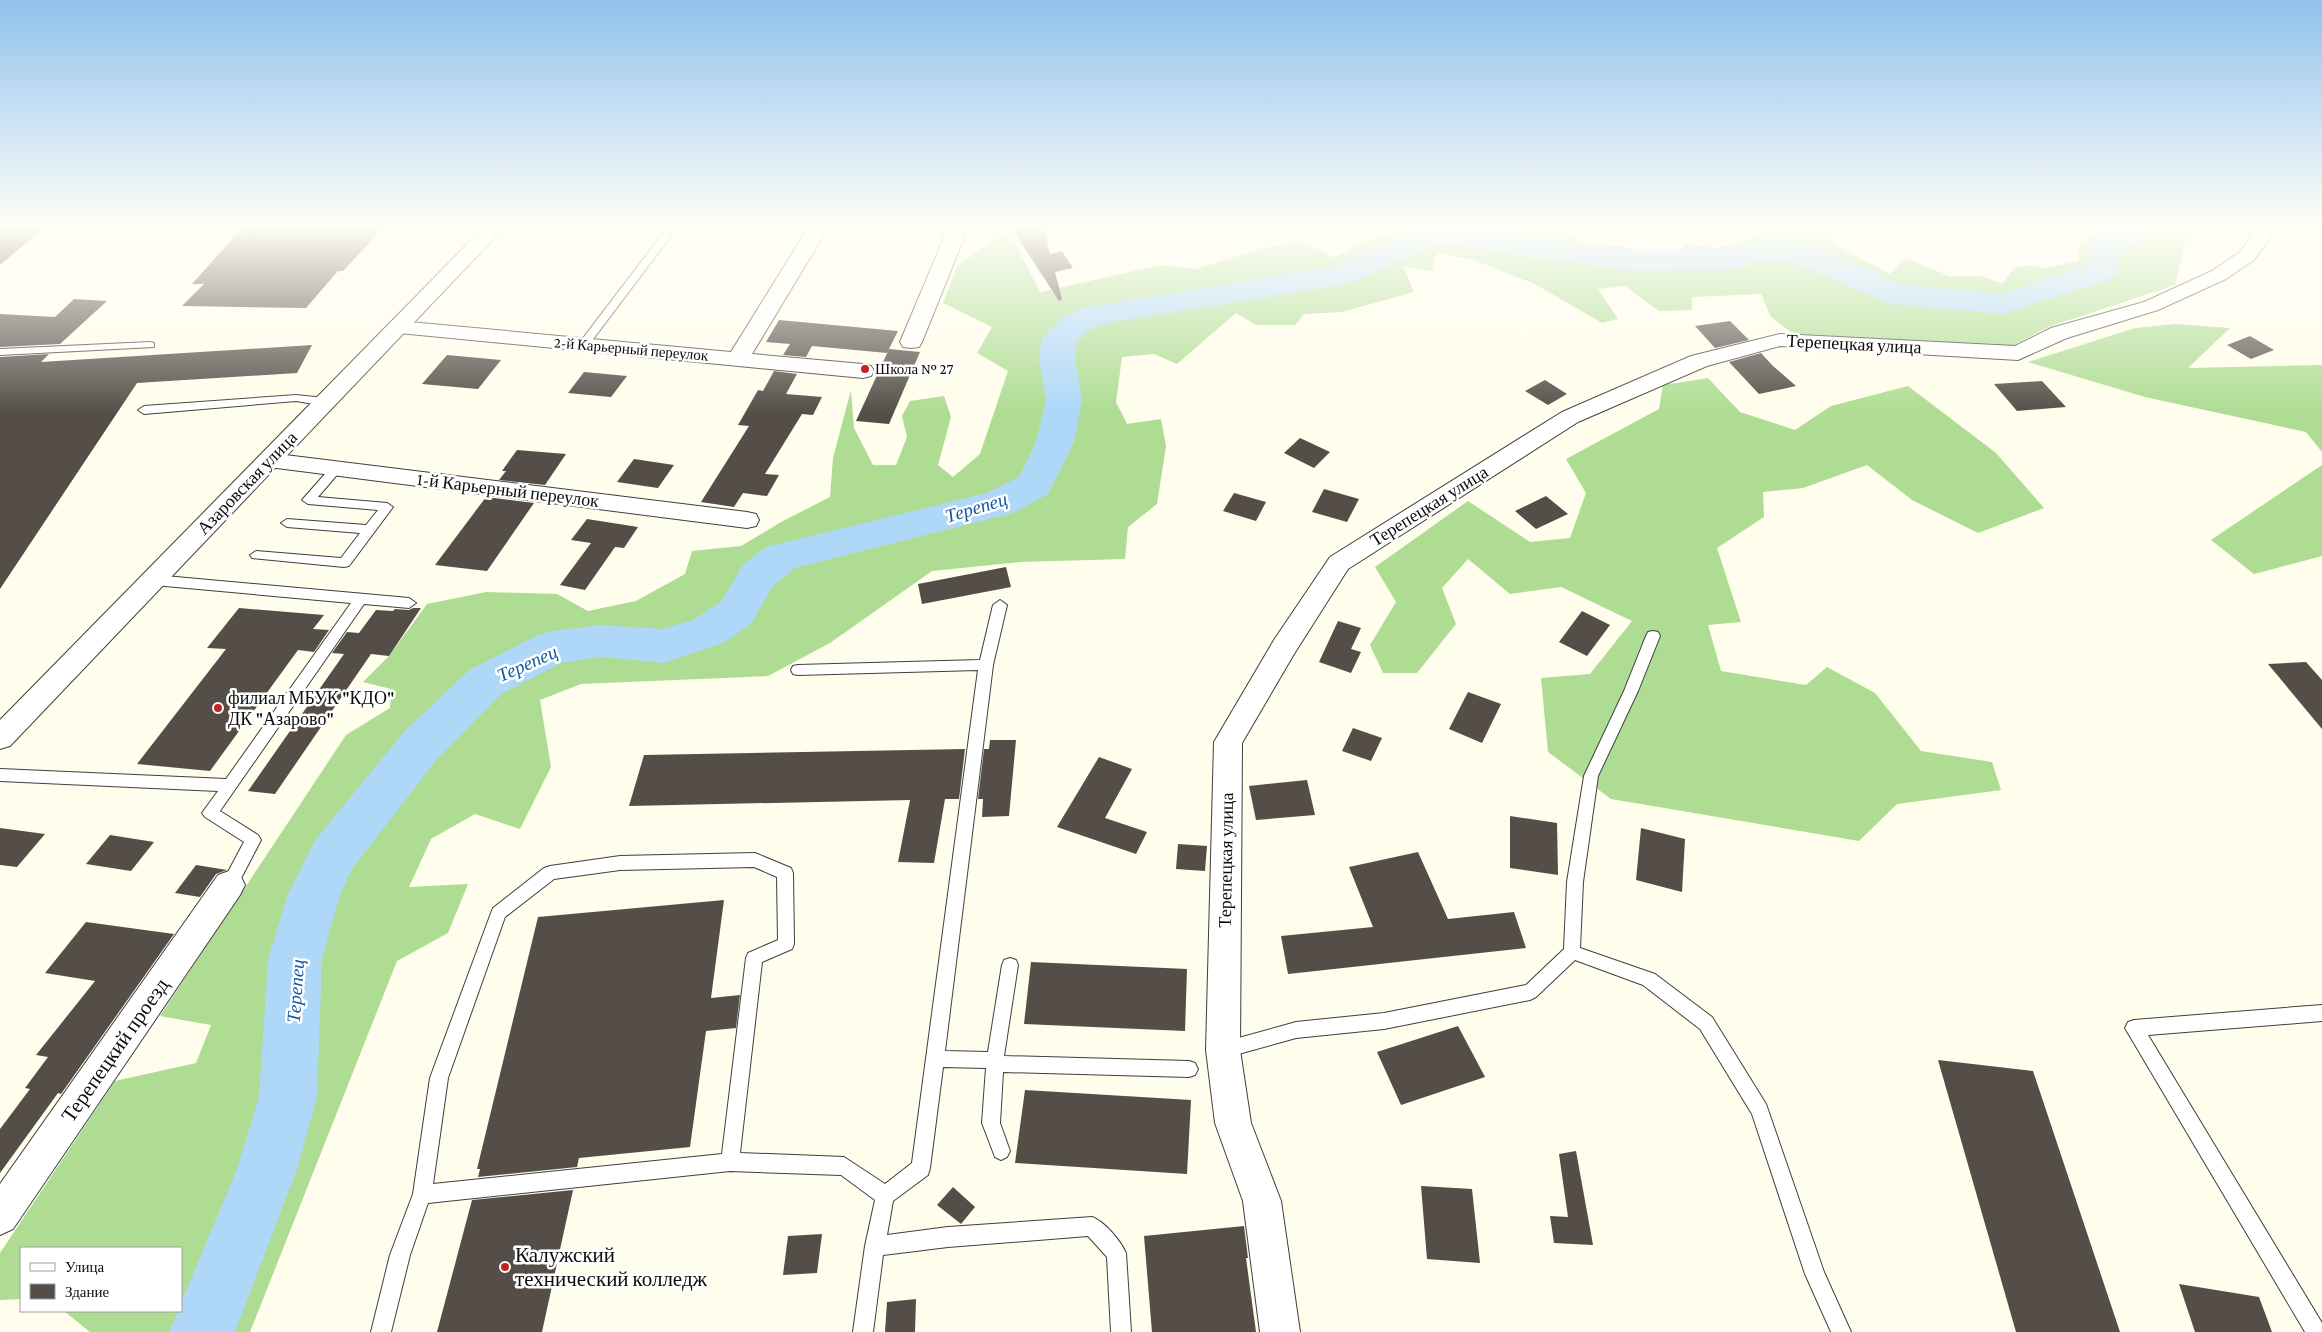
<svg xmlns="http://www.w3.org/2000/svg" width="2322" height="1332" font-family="'Crimson Pro',serif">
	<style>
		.forest { fill: #aedc93 }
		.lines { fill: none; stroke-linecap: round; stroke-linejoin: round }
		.river { fill: #aed7f8; fill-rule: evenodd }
		.building { fill: #554e48 }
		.service-casing { stroke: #3f3f3f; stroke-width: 2 }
		.minor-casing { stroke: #3f3f3f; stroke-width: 2 }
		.tertiary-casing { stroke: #3f3f3f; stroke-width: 2 }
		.service { fill: #fff; fill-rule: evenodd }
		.minor { fill: #fff; fill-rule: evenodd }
		.tertiary { fill: #fff; fill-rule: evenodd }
		.poi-dot { fill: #c12320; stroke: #fff; stroke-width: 2 }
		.labels { text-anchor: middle; stroke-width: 5; stroke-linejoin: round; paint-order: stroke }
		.far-street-label { font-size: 15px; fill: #0c0c0c; stroke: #fff }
		.far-poi-label { font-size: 15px; fill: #0c0c0c; stroke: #fff; text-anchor: start }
		.street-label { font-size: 18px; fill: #0c0c0c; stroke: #fff }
		.poi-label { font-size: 18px; fill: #0c0c0c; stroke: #fff; text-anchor: start }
		.water-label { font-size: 19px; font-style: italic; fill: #1258a2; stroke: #fff }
		.near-street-label { font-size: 21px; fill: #0c0c0c; stroke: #fff }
		.near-poi-label { font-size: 21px; fill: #0c0c0c; stroke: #fff; text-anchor: start }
	</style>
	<rect width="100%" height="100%" fill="#fffdeb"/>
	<g class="forest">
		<polygon points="1482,228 1565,228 1580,242 1628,247 1637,253 1675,253 1687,244 1717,248 1757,236 1761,228 1829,228 1836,245 1890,274 1906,258 1949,276 1981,276 2003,284 2014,268 2031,265 2047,268 2078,261 2079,242 2110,228 2192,228 2192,232 2184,246 2175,285 2048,327 2008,348 1795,335 1771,317 1761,294 1692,297 1692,310 1659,311 1625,286 1598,289 1618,319 1602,323 1535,284 1474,260 1436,253 1432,271 1403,266 1414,292 1342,312 1304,314 1295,325 1256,325 1236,313 1177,364 1154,354 1122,357 1116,402 1127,424 1161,419 1166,446 1157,504 1128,527 1125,559 1020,562 932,571 830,643 768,676 581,684 540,700 551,767 520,829 475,814 431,839 409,887 468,884 448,933 397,961 250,1332 90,1332 64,1311 181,1311 181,1248 21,1248 21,1299 0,1300 0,1253 115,1081 196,1063 211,1025 160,1016 346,735 390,708 391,689 363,682 389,656 427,604 486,592 557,594 588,611 636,601 685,574 692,551 741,546 781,522 830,497 833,458 851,390 854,428 873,465 896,465 907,437 902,416 910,401 944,396 951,417 938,465 953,477 980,454 1008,371 977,353 992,327 943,303 957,266 1008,229 1040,292 1161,265 1196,269 1263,248 1299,242 1335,257 1370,239 1413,230 1415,248 1438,240 1464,243"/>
		<polygon points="2175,324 2230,328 2188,368 2322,365 2322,452 2306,432 2145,397 2028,362 2135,328"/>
		<polygon points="1708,378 1740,412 1795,430 1831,406 1908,386 1996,453 2044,508 1978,533 1912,500 1867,465 1803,488 1763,492 1764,517 1717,548 1741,622 1708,625 1721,671 1806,685 1827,667 1875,693 1921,751 1992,762 2001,790 1897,804 1859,841 1611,799 1548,752 1541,678 1590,674 1632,621 1561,587 1510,594 1468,559 1442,588 1456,624 1417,673 1383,673 1370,645 1396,602 1375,567 1468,501 1530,542 1570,538 1586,493 1566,459 1659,409 1663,385"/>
		<polygon points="2322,465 2322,556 2254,574 2211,540"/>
	</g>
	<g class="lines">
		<path class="river" d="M1419,228H1470L1632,251L1728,250L1760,241L1801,242L1812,245L1900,284L2001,294L2086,265C2089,256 2091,243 2098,236C2112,223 2142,227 2159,228L2154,235L2124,247L2117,271L2113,278L2003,314L1893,304L1881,301L1795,262L1762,261L1730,270L1632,271L1438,243L1353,282L1341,285L1102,324L1087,331L1077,341L1075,357L1082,401L1074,442L1048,494L1013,513L795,568L773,586L751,624L725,642L664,663L601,657L561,663L501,694L437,759L352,869L340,895L322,959L317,1097L297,1169L235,1332H169L178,1311H181V1303L237,1169L259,1097L268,959L288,894L316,839L403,733L469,670L536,636L552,631L601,625L663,629L693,620L721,602L743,565L766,547L987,493L1019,477L1036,442L1046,401L1039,357L1042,338L1063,317L1081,308L1333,266Z"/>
	</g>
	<g class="building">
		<polygon points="0,228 44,228 0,265"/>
		<polygon points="242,228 383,228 343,271 338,271 306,308 182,306 204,284 192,284"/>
		<polygon points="1044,228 1050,254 1062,251 1073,268 1055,272 1062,299 1059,301 1013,230"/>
		<polygon points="74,299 107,301 60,344 0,347 0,314 55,317"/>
		<polygon points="779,320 898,331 887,353 812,346 806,357 783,355 790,344 766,342"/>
		<polygon points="1730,321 1749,340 1715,348 1695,326"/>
		<polygon points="2250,336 2274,350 2251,359 2227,345"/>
		<polygon points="312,345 297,373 137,383 0,589 0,357 49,354 41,362"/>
		<polygon points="889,349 920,352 889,424 856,421"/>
		<polygon points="1761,353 1773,366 1796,386 1759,394 1729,362"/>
		<polygon points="447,355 501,360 478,389 422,384"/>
		<polygon points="774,371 797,374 786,394 822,397 813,415 802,414 765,474 779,475 767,496 743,493 734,507 701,502 749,426 738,425 758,390 763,391"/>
		<polygon points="584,372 627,376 611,397 568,393"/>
		<polygon points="1545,380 1567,394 1548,405 1525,391"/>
		<polygon points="2042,381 2066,407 2017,411 1994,384"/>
		<polygon points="1300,438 1330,452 1314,468 1284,453"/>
		<polygon points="517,450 566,454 545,485 499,480 506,471 502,471"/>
		<polygon points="634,459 674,465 658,488 617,482"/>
		<polygon points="1324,489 1359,499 1347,522 1312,512"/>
		<polygon points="1234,493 1266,502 1256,521 1223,511"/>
		<polygon points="1546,496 1568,514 1536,529 1515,511"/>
		<polygon points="486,497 534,503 487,571 435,565"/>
		<polygon points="587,519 638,527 624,548 615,547 585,590 560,585 591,543 571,540"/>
		<polygon points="1006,567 1011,587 922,604 918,584"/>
		<polygon points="239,608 324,615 313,629 329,630 314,652 298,650 210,771 137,764 226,649 207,648"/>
		<polygon points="413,608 421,608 389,656 371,654 275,794 248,791 344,654 332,653 347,632 359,633 376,610 393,611 395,609 409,610"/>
		<polygon points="1582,611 1610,625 1587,656 1559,642"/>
		<polygon points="1338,621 1361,628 1351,649 1361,652 1351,673 1319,662"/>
		<polygon points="2306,662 2322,680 2322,729 2268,664"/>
		<polygon points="1468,692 1501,704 1482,743 1449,729"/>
		<polygon points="1353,728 1382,738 1371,761 1342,751"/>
		<polygon points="990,740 1016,740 1009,816 982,817 983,799 978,799 984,749 989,749"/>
		<polygon points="965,749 959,799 945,799 934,863 898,862 910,800 629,806 644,755"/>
		<polygon points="1099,757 1132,769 1105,818 1147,832 1136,854 1057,827"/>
		<polygon points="1307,780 1315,815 1256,820 1249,786"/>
		<polygon points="1510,816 1557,823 1558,875 1510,868"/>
		<polygon points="0,828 45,834 17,867 0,865"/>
		<polygon points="1641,828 1685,839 1682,892 1636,880"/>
		<polygon points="110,835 154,842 131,871 86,864"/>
		<polygon points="1178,844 1207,846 1205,871 1176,869"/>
		<polygon points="1418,852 1448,919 1514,912 1526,948 1288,974 1281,936 1373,927 1349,867"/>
		<polygon points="196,865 227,870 216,874 200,897 175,893"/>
		<polygon points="724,900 711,998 740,995 736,1028 706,1031 690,1147 579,1158 577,1167 478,1177 480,1169 477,1169 538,917"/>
		<polygon points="86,922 174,934 61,1094 58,1093 0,1173 0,1129 30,1089 25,1088 48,1057 36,1055 95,981 45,973"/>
		<polygon points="1031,962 1187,969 1185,1031 1024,1024"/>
		<polygon points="1458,1026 1485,1077 1401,1105 1377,1052"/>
		<polygon points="1938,1060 2033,1071 2120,1332 2016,1332"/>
		<polygon points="1025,1090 1191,1100 1187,1174 1015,1163"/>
		<polygon points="1576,1151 1593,1245 1554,1243 1550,1216 1568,1217 1559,1154"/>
		<polygon points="1421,1186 1472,1189 1480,1263 1427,1259"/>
		<polygon points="953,1187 975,1207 961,1224 937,1205"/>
		<polygon points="573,1190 542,1332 437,1332 472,1200"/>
		<polygon points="1244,1226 1248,1258 1246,1258 1256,1332 1152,1332 1144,1236"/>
		<polygon points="822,1234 817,1273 783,1275 788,1236"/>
		<polygon points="2179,1284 2259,1297 2272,1332 2195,1332"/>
		<polygon points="916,1299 915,1332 885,1332 887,1302"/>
	</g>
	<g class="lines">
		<defs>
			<g id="service">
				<polygon points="667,228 677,228 588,346 580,346 580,342"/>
				<polygon points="150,342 154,343 154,347 0,355 0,349"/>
				<polygon points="296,395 325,398 331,402 325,406 296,401 144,414 138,410 144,406"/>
				<polygon points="336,465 342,469 318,497 387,503 393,507 349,566 344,567 252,558 250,555 256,551 341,558 360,533 287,527 281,523 287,519 366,525 378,510 308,504 302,500 332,466"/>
				<polygon points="154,575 409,598 416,603 409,608 364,604 220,811 258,835 261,840 235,890 229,892 223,890 221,885 244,842 205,817 202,813 218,791 0,781 0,769 226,779 351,603 154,585 148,580"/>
				<path d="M1000,600L1007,605L993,665L945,1051L988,1052L1002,965L1004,960L1010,958L1016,960L1018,965L1004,1056L1189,1061L1195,1063L1198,1069L1195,1075L1189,1077L1003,1072L1000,1123L1010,1151L1007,1157L1001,1160L995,1157L982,1123L986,1068L943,1067L930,1168L928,1175L893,1201L887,1235L948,1227L1092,1217C1105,1222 1120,1240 1126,1253L1131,1332H1111L1107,1257L1088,1236L948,1247L883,1255L873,1332H853L865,1246L875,1200L841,1175L730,1171L428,1203L410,1255L391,1332H371L390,1255L413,1194L430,1078L491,913L493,908L544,868L550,866L620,856L755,853L791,868L793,873L794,944L792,949L762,962L740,1153L844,1157L885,1184L912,1163L978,670L798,675L793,674L791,670L793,666L798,665L980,660L993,605ZM754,867L777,877L778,940L748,953L746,958L722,1154L433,1184L448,1078L505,917L554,879L620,870Z"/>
				<polygon points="1653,631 1658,632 1660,636 1638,691 1598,776 1583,882 1580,948 1655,974 1712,1017 1766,1104 1824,1272 1851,1332 1831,1332 1805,1274 1752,1114 1700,1029 1643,985 1575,960 1536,997 1530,1000 1384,1029 1296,1038 1224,1058 1218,1056 1215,1050 1218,1044 1224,1042 1296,1022 1384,1013 1526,985 1564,949 1567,882 1584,776 1624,691 1646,636 1648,632"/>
				<polygon points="2322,1005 2322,1021 2148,1035 2322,1323 2322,1332 2305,1332 2125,1028 2128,1022 2134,1020"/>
			</g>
			<g id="minor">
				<polygon points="808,228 828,228 752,354 863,364 871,366 874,371 871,376 863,378 399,333 392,331 388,327 392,323 399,321 731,352"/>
				<polygon points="948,228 968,228 922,342 919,347 911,348 903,347 900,342"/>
				<polygon points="2257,228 2277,228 2254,260 2226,279 2158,310 2067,338 2018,360 1780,346 1707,366 1578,422 1348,569 1294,654 1242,743 1240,1050 1251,1123 1281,1201 1300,1332 1260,1332 1243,1201 1215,1123 1206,1050 1214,742 1274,640 1330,557 1562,412 1691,356 1780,334 2015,346 2051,328 2144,302 2212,271 2240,252"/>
				<polygon points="269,453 747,512 756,514 759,520 756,526 747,528 261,466 257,461 261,456"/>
				<polygon points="229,871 240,875 245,885 240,895 13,1229 0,1235 0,1184 218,875"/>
			</g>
			<polygon id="tertiary" points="483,228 504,228 10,746 0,749 0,720"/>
		</defs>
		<use href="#service" class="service-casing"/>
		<use href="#minor" class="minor-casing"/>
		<use href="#tertiary" class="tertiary-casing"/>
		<use href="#service" class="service"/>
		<use href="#minor" class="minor"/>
		<use href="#tertiary" class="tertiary"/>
	</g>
	<linearGradient id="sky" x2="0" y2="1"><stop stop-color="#91c2ee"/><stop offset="0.55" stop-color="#fffef6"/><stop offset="1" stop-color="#fffef6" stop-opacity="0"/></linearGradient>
	<rect width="2322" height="414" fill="url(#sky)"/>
	<g class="poi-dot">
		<circle cx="865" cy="369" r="5"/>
		<circle cx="218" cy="708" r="5"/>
		<circle cx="505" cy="1267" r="5"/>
	</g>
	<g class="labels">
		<g class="far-street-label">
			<text transform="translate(631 349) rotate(5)" y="5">2-й Карьерный переулок</text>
		</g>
		<g class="far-poi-label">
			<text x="875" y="374">Школа № 27</text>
		</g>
		<g class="street-label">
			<text transform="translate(1854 344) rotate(3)" y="6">Терепецкая улица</text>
			<text transform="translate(247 483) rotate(-46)" y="6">Азаровская улица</text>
			<text transform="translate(508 490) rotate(7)" y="6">1-й Карьерный переулок</text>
			<text transform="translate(1429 506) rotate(-32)" y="6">Терепецкая улица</text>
			<text transform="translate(1226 860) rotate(-89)" y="6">Терепецкая улица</text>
		</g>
		<g class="poi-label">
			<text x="228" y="704">филиал МБУК "КДО"<tspan x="228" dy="21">ДК "Азарово"</tspan></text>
		</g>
		<g class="water-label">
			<text transform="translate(976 507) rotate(-17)" y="7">Терепец</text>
			<text transform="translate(527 663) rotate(-24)" y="7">Терепец</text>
			<text transform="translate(295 991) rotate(-86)" y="7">Терепец</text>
		</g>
		<g class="near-street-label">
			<text transform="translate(115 1050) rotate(-55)" y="7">Терепецкий проезд</text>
		</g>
		<g class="near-poi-label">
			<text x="515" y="1262">Калужский<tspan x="515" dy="24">технический колледж</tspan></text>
		</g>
	</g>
	<rect x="20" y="1247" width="162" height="65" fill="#ffffff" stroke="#9e9e9e"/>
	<rect x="30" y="1263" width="25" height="8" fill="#ffffff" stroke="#9e9e9e"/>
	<text x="65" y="1272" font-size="15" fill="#0c0c0c">Улица</text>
	<rect x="30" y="1284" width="25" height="15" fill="#554e48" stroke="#9e9e9e"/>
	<text x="65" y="1297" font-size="15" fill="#0c0c0c">Здание</text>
</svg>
